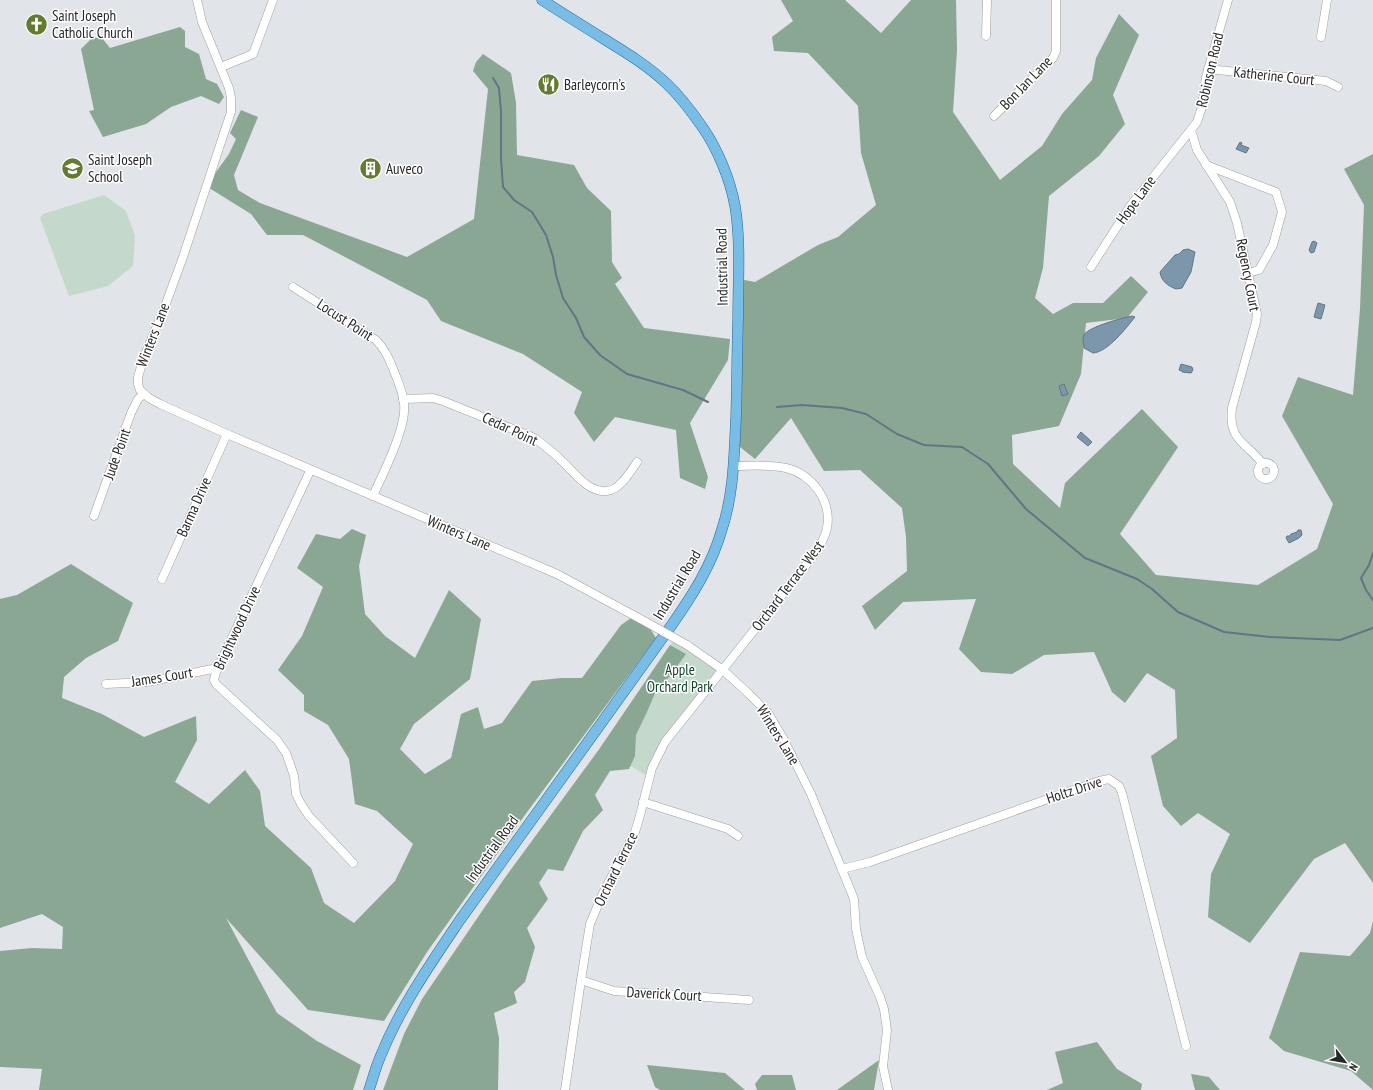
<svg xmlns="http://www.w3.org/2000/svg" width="1373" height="1090" font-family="'PT Sans Narrow',sans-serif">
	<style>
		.green { fill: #c5d8cc }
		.forest { fill: #8aa794 }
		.water { fill: #7c96ab; stroke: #627584 }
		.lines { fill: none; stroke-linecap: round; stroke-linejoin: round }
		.stream { stroke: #627584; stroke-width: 2 }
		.minor-casing { stroke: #9da0a4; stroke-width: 9 }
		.major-casing { stroke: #226b99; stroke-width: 11 }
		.minor { stroke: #fff; stroke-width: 8 }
		.major { stroke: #79bce6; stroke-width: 10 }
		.minor-bridge-casing { stroke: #9da0a4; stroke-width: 9; stroke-linecap: butt }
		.minor-bridge { stroke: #fff; stroke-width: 8 }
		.labels { text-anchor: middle; stroke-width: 3; stroke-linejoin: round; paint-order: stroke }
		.poi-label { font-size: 15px; fill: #262729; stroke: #fff; text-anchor: start }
		.street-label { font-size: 15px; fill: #262729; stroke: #fff }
		.park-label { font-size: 15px; fill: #10452a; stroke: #fff }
	</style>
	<rect width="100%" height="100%" fill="#e1e4e8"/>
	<g class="green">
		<polygon points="104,195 126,211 135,236 133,266 108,286 69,296 40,218 43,214"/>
		<polygon points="674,640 723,670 665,742 649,777 600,748"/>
	</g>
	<g class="forest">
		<polygon points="781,0 845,0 881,33 911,0 956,0 957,50 953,112 1000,180 1042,146 1062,114 1092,80 1096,58 1119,14 1139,35 1113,95 1125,124 1099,156 1049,196 1043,268 1035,298 1053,314 1073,303 1103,303 1131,276 1148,292 1127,318 1086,323 1081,374 1059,426 1012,435 1013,464 1060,508 1065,483 1142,409 1178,447 1120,534 1156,575 1258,585 1317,549 1333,504 1282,416 1298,377 1353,395 1360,309 1364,205 1344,169 1373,154 1373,883 1345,843 1314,859 1250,943 1208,917 1211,874 1230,834 1198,813 1181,826 1163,806 1151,756 1177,738 1175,690 1147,673 1125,703 1112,692 1094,652 1044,655 1012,674 981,672 959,649 976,599 903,602 875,630 862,606 907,571 906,537 902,508 860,470 824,471 791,418 755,459 735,443 739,279 755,282 818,245 838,237 876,205 861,153 858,106 808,53 774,51 772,37 793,21"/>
		<polygon points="180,27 185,31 185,47 199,54 206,79 217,84 224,97 219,104 201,96 171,107 146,124 103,137 89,111 94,110 81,49 92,38 102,38 110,48"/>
		<polygon points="483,54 511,73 516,103 517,155 574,165 587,188 611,211 612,262 622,278 615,284 644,328 730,339 728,360 690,423 708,477 705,489 680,478 676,430 615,417 594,442 574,413 582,392 523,354 441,321 427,300 303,235 267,235 251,214 206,186 229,154 236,139 230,133 241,110 258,117 234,175 238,190 260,203 407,257 474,219 488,89 473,71 476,62"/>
		<polygon points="352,529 366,535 359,566 365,614 385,636 415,658 449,590 481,619 470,679 414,724 400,749 425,774 451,758 461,714 478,707 484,729 502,723 532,681 561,678 582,678 621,625 634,616 646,622 656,638 522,819 427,952 384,1021 308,1010 226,918 277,1013 317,1041 361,1065 353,1090 39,1090 42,1069 0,1067 0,951 32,948 62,949 63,927 42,914 0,928 0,599 17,595 71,564 133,603 118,641 86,658 64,677 62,698 102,714 144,737 196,716 197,740 175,782 209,804 245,770 260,791 265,826 311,868 324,903 354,923 395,881 413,844 377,811 355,804 349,759 328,725 304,711 304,695 278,670 302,636 323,587 297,568 316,534 340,539"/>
		<polygon points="670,645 686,654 670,676 656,691 647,712 636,735 635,756 629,769 610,771 595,795 603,810 583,831 563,871 548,869 539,883 548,899 527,928 535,947 525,982 514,992 517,1003 494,1013 499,1038 498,1090 383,1090 404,1034 422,999 504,879 600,748"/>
		<polygon points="1373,921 1373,1090 1351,1071 1284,1051 1269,1038 1300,952 1350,956 1370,933"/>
		<polygon points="1097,1042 1117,1069 1142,1084 1141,1090 1047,1090 1063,1083 1055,1052"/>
		<polygon points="879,1060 874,1090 837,1090"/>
		<polygon points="647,1065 725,1073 745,1090 660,1090 655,1087"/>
		<polygon points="1191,1074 1209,1077 1220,1090 1195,1090"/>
		<polygon points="762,1075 792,1075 796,1090 757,1090 755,1084"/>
	</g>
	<g class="water">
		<polygon points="1240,142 1242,143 1241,145 1249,148 1246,153 1236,149"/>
		<polygon points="1314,241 1317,243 1314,252 1311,253 1309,250 1312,242"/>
		<path d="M1188,249L1195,252L1191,272L1182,288L1176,289C1168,286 1161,281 1160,272L1175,255L1179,254L1183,250Z"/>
		<polygon points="1318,303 1325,305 1321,319 1314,317"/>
		<path d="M1132,316L1135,317C1126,328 1108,352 1093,353L1084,348C1084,344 1082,339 1084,335C1088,327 1122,318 1132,316Z"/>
		<polygon points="1181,364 1192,367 1193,370 1191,373 1182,372 1182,371 1179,370"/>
		<polygon points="1064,384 1068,394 1062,396 1059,386"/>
		<polygon points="1081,432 1092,442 1088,446 1077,437"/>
		<polygon points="1298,530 1301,530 1302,535 1299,538 1289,543 1286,538 1287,536 1290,536 1291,534 1297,532"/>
	</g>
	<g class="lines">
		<g class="stream">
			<polyline points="493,78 499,88 501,112 501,159 503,187 514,200 532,212 546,235 553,257 556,275 563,298 576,318 584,337 600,355 627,374 683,390 708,402"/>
			<polyline points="777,407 802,405 842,408 866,414 897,434 924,445 962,447 988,464 1026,509 1085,558 1137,579 1152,589 1178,612 1224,632 1270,637 1340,640 1373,628"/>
			<polyline points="1373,553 1369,565 1361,578 1366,590 1373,600"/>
		</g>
		<defs>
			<g id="minor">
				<polyline points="197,0 202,22 229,88 231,98 231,112 183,257 164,309 144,357 138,377 138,384 140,390 149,398 160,404 227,434 557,574 646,622"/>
				<polyline points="986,36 987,0"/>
				<polyline points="1321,37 1327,0"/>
				<polyline points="221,67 253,54 273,0"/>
				<polyline points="1208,69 1326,81 1338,87"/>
				<polyline points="994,116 1053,58 1056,51 1056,0"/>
				<path d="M1191,130L1197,150L1230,202L1237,223L1257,314L1256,322L1232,408C1228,441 1246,442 1263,464"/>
				<polyline points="1206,165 1276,192 1282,212 1273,245 1259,270 1248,273"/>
				<polyline points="1091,267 1131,205 1197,122 1202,107 1206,77 1228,0"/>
				<path d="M293,287L376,340C385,349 389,359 394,371C398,382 403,392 404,403C407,428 383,473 373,496"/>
				<path d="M403,399L433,398L443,401L530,436L536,439C545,446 554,453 562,461C574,472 588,493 607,491C620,490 630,472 637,462"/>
				<circle cx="1266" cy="471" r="8"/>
				<polyline points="310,471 216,672 214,680 216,684 277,740 286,753 290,764 294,776 296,794 301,804 309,816 353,863"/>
				<polyline points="94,516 131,413 138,399 144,394"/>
				<polyline points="162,579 227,434"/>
				<polyline points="687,645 723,670 749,694 768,713 783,738 811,794 854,899 856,929 862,957 880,997 884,1009 887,1030 883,1066 888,1090"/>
				<polyline points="106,684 146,682 218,668"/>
				<polyline points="643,802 728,829 738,836"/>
				<polyline points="842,869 870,862 1099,781 1109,779 1119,786 1122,793 1186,1046"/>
				<polyline points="581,980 614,991 749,1000"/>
				<path d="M565,1090L581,980L590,924L603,893L635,832L639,819L652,768L665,742L814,555C819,547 825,539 827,528C832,501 812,474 786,468C769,464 751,466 734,466"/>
			</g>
			<path id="major" d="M369,1090C373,1078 376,1066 381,1055C401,1006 431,963 460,920L671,626C692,596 712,565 722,529C734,493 734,455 736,417C737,384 737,352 738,319C738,281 741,242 735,206C730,179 718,150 703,128C692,112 680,96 666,83C647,65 625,52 604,39C583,26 562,13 542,0"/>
		</defs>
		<use href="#minor" class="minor-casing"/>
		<use href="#major" class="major-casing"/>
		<use href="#minor" class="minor"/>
		<use href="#major" class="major"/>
		<defs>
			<polyline id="minor-bridge" points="646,622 687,645"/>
		</defs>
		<use href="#minor-bridge" class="minor-bridge-casing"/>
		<use href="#minor-bridge" class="minor-bridge"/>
	</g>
	<defs>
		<symbol id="church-disc" viewBox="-11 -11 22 22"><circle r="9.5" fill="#627b2e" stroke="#fff"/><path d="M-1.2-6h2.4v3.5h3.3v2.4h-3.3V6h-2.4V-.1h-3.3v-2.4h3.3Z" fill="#fff"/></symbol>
		<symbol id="restaurant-disc" viewBox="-11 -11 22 22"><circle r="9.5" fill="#627b2e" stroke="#fff"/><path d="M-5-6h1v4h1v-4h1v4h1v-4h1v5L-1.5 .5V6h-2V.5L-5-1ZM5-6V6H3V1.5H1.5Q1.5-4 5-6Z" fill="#fff"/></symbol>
		<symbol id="school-disc" viewBox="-11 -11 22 22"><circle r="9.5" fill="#627b2e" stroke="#fff"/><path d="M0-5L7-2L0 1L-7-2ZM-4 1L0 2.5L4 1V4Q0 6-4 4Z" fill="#fff"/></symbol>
		<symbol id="building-disc" viewBox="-11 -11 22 22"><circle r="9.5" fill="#627b2e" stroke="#fff"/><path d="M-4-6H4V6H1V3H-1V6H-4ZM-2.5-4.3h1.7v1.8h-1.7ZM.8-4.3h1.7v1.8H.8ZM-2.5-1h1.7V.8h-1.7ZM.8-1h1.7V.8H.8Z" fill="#fff"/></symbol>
	</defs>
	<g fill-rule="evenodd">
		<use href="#church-disc" x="24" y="12" width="25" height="25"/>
		<use href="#restaurant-disc" x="536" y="72" width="25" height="25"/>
		<use href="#school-disc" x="60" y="156" width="25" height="25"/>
		<use href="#building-disc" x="358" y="156" width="25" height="25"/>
	</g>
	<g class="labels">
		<g class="poi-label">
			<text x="52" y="21">Saint Joseph<tspan x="52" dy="17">Catholic Church</tspan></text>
			<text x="564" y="90">Barleycorn’s</text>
			<text x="88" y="165">Saint Joseph<tspan x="88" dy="17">School</tspan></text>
			<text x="386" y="174">Auveco</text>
		</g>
		<g class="street-label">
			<text transform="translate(1210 70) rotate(-77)" y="5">Robinson Road</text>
			<text transform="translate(1274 76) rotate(6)" y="5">Katherine Court</text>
			<text transform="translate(1026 83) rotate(-46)" y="5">Bon Jan Lane</text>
			<text transform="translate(1136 200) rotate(-54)" y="5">Hope Lane</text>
			<text transform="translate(722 267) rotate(-91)" y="5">Industrial Road</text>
			<text transform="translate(1248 275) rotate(79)" y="5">Regency Court</text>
			<text transform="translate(345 320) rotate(33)" y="5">Locust Point</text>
			<text transform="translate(153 335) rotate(-69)" y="5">Winters Lane</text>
			<text transform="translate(510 429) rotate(25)" y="5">Cedar Point</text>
			<text transform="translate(117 454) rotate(-70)" y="5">Jude Point</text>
			<text transform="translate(194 507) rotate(-66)" y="5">Barma Drive</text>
			<text transform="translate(459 533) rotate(23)" y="5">Winters Lane</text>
			<text transform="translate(677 585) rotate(-59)" y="5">Industrial Road</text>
			<text transform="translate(788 586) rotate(-53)" y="5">Orchard Terrace West</text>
			<text transform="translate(237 628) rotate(-65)" y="5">Brightwood Drive</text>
			<text transform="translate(162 677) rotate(-9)" y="5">James Court</text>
			<text transform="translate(778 735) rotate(58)" y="5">Winters Lane</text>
			<text transform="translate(1074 790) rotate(-18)" y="5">Holtz Drive</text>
			<text transform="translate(492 849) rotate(-54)" y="5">Industrial Road</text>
			<text transform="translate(616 869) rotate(-64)" y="5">Orchard Terrace</text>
			<text transform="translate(664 994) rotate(3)" y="5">Daverick Court</text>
		</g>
		<g class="park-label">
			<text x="680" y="675">Apple<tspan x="680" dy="17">Orchard Park</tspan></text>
		</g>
	</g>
	<g transform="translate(1345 1062) rotate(121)" stroke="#ffffff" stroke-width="3" paint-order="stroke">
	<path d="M0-3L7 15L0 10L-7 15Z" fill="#262729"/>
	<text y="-6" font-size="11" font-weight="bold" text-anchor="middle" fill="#262729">N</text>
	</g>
</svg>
